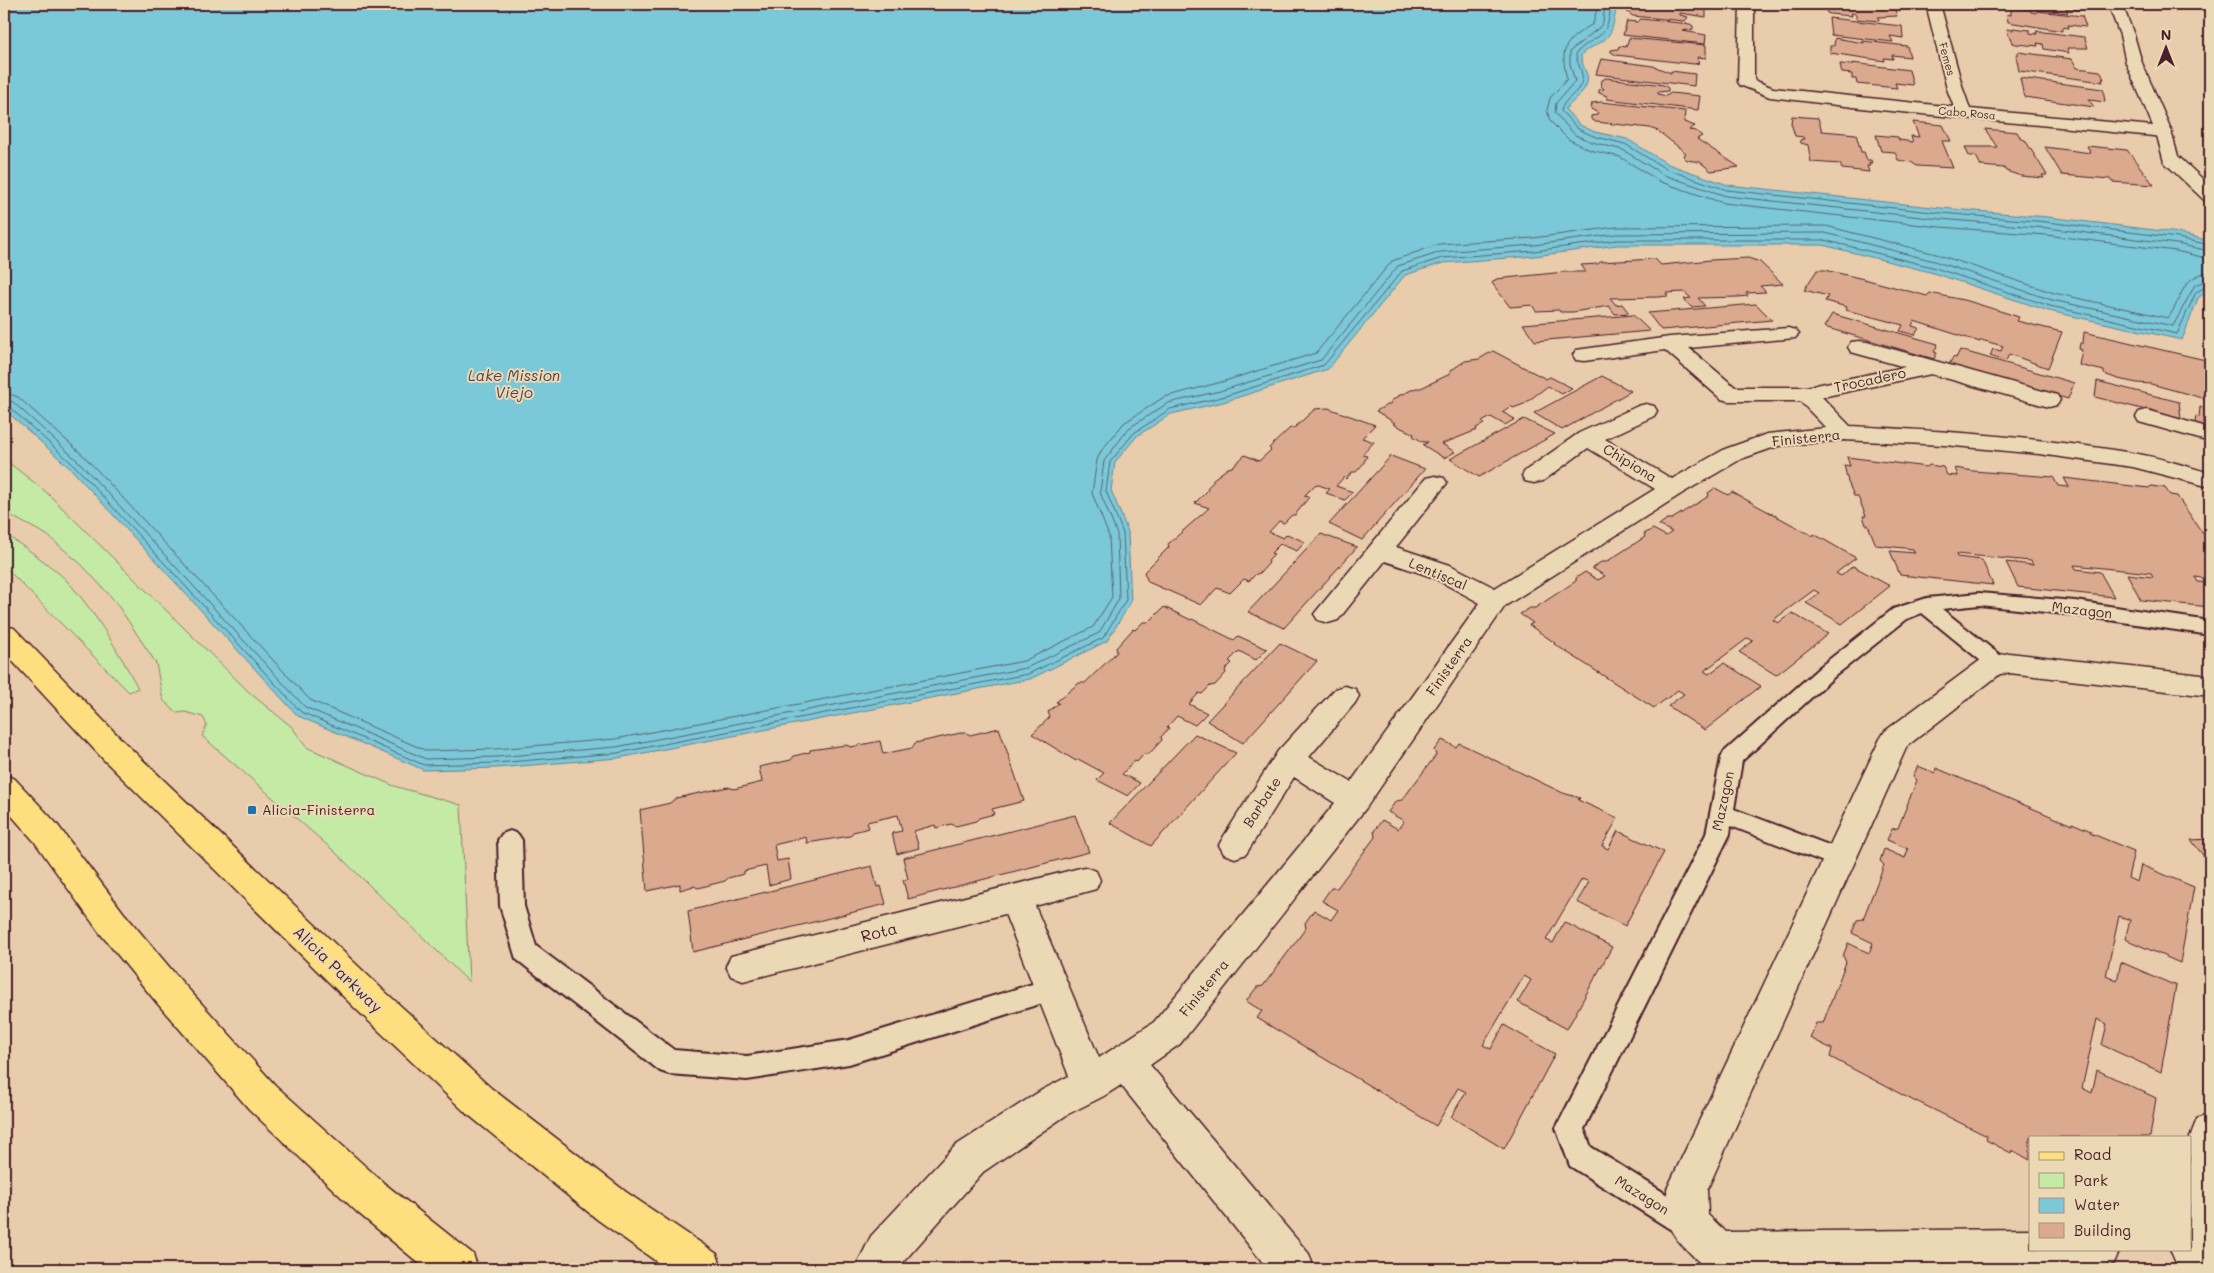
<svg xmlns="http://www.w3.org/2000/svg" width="2214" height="1273" font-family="Mali,sans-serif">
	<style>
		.green { fill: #c4eaa5; stroke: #878468 }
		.water { fill: #7ac8d8; stroke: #678493 }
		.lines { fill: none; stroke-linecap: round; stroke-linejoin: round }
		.shore { stroke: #5d6370; stroke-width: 1 }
		.building { fill: #daa98e; stroke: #4a1f2b }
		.lane-casing { stroke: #4a1f2b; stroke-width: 4 }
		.street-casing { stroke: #4a1f2b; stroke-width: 3 }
		.secondary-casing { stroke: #4a1f2b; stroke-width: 3 }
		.primary-casing { stroke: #4a1f2b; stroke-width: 3 }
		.lane { fill: #ebd9b6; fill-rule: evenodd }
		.street { fill: #ebd9b6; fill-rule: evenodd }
		.secondary { fill: #ebd9b6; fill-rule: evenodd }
		.primary { fill: #fddf80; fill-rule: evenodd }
		.poi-dot { fill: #1f6fb2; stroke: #ebd9b6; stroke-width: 2 }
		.labels { text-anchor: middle; stroke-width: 4; stroke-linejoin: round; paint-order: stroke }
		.far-street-label { font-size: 11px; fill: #4a1f2b; stroke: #ebd9b6 }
		.street-label { font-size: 14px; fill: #4a1f2b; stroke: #ebd9b6 }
		.poi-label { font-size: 14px; fill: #4a1f2b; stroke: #ebd9b6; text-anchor: start }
		.water-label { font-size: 15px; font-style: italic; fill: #54414e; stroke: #ebd9b6 }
		.near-street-label { font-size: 16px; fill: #4a1f2b; stroke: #ebd9b6 }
	</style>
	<rect width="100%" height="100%" fill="#e8ccab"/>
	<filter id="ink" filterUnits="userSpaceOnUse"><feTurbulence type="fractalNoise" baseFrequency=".02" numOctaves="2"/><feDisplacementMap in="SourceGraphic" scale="10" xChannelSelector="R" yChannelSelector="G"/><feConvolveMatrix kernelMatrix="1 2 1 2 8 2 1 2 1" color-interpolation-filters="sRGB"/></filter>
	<g filter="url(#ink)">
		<g class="green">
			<polygon points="4,459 45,491 251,694 292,727 306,747 394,786 461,805 469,982 334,851 202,736 207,725 203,717 185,712 177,713 163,700 156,663 115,601 82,565 47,535 4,512"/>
			<path d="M4,533C26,549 49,563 68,582C96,613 118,651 138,688L129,692L4,566Z"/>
		</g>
		<path class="water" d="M4,4H1617C1614,16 1615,32 1604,40C1596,46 1588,48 1581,55C1581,63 1585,68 1587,75C1591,88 1573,101 1565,109L1580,125L1595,132L1627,139L1668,164L1728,185L1941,208L2048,217L2179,233L2210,241V289L2198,298L2182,340L2049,311L1930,272L1823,245H1617L1535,256L1443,263L1405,275L1328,369L1223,402L1171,414L1137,436L1115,462L1111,490L1128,532L1131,602L1107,641L1030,679L618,758L496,768L424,770L298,716L71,469L4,409Z"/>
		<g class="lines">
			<g class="shore">
				<path d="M1598,4L1593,24C1566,40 1559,47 1567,79L1550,98L1547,110L1550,121L1568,139L1590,150L1620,157L1661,182L1723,203L1940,227L2046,235L2176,251L2210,259"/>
				<polyline points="1605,4 1603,22 1600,27 1570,51 1570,64 1575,81 1556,103 1555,113 1575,135 1592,142 1623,150 1664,175 1726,196 1940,219 2047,228 2177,244 2210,251"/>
				<path d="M1611,4C1607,43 1600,30 1576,53C1576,62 1584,72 1582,81C1579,94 1563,98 1561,111L1578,129L1593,136L1625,144L1666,169L1727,190L1941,213L2047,222L2178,238L2210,245"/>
				<path d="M4,392L18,397L85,457L310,700L427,751L495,749L615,739L1024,661L1093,627L1112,597L1109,536L1092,493L1097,460L1101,451L1124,423L1164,397L1218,383L1316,353L1392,261L1439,244L1533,238L1616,227L1826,226L1936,254L2054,293L2168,318C2184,297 2179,277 2210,272"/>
				<polyline points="4,400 13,402 79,462 305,707 426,759 496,757 616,747 1026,668 1099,633 1119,599 1117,534 1100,492 1104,461 1129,428 1168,403 1220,391 1321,360 1398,266 1441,252 1534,245 1616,234 1825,233 1934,261 2052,300 2173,326 2195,285 2210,279"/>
				<polyline points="4,406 9,407 75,466 301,712 424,765 496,763 617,753 1028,674 1103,638 1126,600 1123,533 1106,491 1110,462 1134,433 1170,409 1222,397 1324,365 1402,271 1442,258 1534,251 1617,240 1824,240 1932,267 2050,306 2177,334 2196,292 2210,285"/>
			</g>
		</g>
		<g class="building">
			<polygon points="1630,4 1673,4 1706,7 1706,17 1680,13 1680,15 1688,17 1685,21 1633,16 1627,12 1630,9"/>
			<polygon points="1829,4 1864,4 1894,7 1897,16 1878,17 1879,21 1856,19 1856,14 1851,13 1852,16 1830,14 1827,13 1826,8 1830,8"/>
			<polygon points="2006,4 2078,4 2079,10 2066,8 2068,13 2007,6"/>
			<polygon points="2196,4 2210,4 2210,13 2206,13 2202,6"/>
			<polygon points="2011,8 2031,10 2031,12 2037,13 2037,11 2082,16 2086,27 2068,25 2069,28 2062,27 2062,31 2008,22 2007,14 2011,15"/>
			<polygon points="1829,18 1902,26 1903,38 1890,36 1893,42 1831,35"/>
			<polygon points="1641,19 1690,24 1693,26 1693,29 1683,31 1706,35 1705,44 1623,35 1627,21 1637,22"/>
			<polygon points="2013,28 2030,30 2030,33 2037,34 2036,31 2084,37 2088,48 2067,48 2069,53 2044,49 2043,44 2037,43 2038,46 2016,44 2013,43 2011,37 2009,37 2007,29 2013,30"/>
			<polygon points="1629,38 1706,45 1706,58 1697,57 1699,63 1694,64 1616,55 1611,52 1611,50 1618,49 1619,46 1626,47"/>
			<polygon points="1835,38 1864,43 1863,41 1907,46 1910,57 1892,55 1893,59 1884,58 1885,61 1830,53 1830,46 1834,46"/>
			<polygon points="2018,52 2072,59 2077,68 2100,71 2104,79 2102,79 2103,82 2019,71 2016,55 2018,55"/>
			<polygon points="1601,59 1653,66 1671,73 1671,71 1695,74 1694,86 1596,74"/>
			<polygon points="1852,63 1909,70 1913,85 1895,83 1897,88 1857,84 1856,79 1852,79 1852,74 1842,73 1840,64 1852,65"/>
			<polygon points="1606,78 1664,85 1668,88 1668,91 1658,92 1658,94 1666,96 1671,93 1700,96 1698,110 1607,99 1607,96 1599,93 1599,90 1604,89 1601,86 1602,80"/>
			<polygon points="2020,78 2103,89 2105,102 2089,100 2094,107 2024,97"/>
			<polygon points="1601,102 1685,111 1684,122 1695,126 1689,130 1696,131 1702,136 1697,139 1739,167 1711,171 1700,162 1687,160 1683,156 1686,153 1658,131 1650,128 1596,122 1591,119 1591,116 1597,115 1598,113 1591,109 1592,103"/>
			<polygon points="1792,116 1818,118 1822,131 1856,134 1861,152 1864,152 1867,160 1871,160 1872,164 1869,163 1870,166 1867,166 1869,172 1842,169 1840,164 1811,162 1808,145 1801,143 1800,140 1804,139 1803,137 1795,136 1791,123"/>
			<polygon points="1913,122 1943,125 1951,141 1942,141 1953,168 1917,166 1911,162 1898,160 1895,152 1881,151 1876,135 1898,137 1899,140 1913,142 1911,136 1919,137"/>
			<polygon points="1985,129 2017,132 2021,139 2025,140 2047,175 2042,175 2044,178 2021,176 2006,171 2004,168 1981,166 1976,156 1969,156 1965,147 1997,147"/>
			<polygon points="2087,146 2127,150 2154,185 2112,182 2110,179 2062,175 2045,147 2091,153"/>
			<polygon points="1748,258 1760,262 1783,284 1760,286 1766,292 1746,293 1748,296 1738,297 1698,298 1705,306 1691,307 1684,299 1691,298 1684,292 1666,293 1668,296 1658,297 1610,298 1616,305 1622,304 1629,313 1615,314 1609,306 1573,312 1560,312 1559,310 1536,311 1532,305 1510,307 1492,283 1496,279 1564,272 1586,272 1581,265 1598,264 1600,262 1655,259 1661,265 1711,260"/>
			<polygon points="1817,270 1825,270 1868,280 1927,296 1930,293 1968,301 2019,317 2017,321 2062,332 2048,368 2009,354 2006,361 1990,356 1993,349 2001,351 2003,346 1981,340 1980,342 1914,321 1912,326 1919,328 1915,335 1900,331 1903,325 1846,310 1847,307 1825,301 1828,296 1804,290"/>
			<polygon points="1756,304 1772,320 1661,330 1648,313"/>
			<polygon points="1832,314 1938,344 1934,352 1937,353 1934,359 1824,327"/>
			<polygon points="1633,315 1650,331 1535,341 1523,324"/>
			<polygon points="2084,332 2210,361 2210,400 2151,384 2137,383 2118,379 2104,374 2104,371 2079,365 2082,350 2079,349 2080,343 2083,343"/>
			<polygon points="1960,350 2074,383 2068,399 1949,365 1953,357 1956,358"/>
			<polygon points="1493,351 1546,379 1550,377 1572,388 1562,394 1548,386 1524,404 1513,408 1511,406 1502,412 1515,419 1505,425 1491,417 1482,422 1484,424 1476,428 1477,430 1442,444 1455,452 1444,458 1423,445 1428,442 1423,442 1413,436 1414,434 1393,424 1395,423 1376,411 1391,403 1391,401 1399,396 1398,396 1416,388 1421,388 1450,374 1450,371 1465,361 1479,359"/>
			<polygon points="1602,376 1631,391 1562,430 1534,413"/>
			<polygon points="2097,381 2179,402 2181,419 2095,397"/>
			<polygon points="2200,407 2210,410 2210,427 2195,423 2196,416 2199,417"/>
			<polygon points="1328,408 1375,425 1362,438 1374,442 1362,455 1367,456 1363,464 1356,472 1352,472 1346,479 1344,477 1336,486 1353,492 1345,500 1326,493 1330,489 1316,484 1304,496 1309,497 1295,515 1292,515 1284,523 1279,521 1269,532 1283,538 1287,534 1305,542 1297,551 1280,544 1271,553 1274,554 1268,560 1269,563 1260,573 1256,574 1249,581 1244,579 1230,593 1217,588 1201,605 1148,582 1144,572 1169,547 1168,544 1209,508 1195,503 1208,490 1207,488 1214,481 1212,480 1228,468 1232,467 1245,455 1259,461 1271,450 1269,448 1290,428 1294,428 1315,409"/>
			<polygon points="1524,419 1555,434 1479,477 1450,459"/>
			<polygon points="1391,456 1425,469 1362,540 1329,524"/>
			<polygon points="1847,457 1927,467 1929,465 1943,467 1947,475 1958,476 1955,468 1973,471 2053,477 2058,486 2069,487 2064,478 2149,488 2151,486 2165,488 2170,495 2177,496 2210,544 2210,579 2195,577 2198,582 2210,583 2210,607 2141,600 2127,574 2153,577 2151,573 2074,565 2076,569 2100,572 2114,597 2018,587 2006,562 2033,565 2031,561 1956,554 1957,557 1982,560 1993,585 1900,575 1890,551 1915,553 1913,549 1876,545 1868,525 1866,525 1863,516 1866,516 1858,497 1854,496 1848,482 1844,465 1850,466"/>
			<polygon points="1715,488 1728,495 1732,492 1813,536 1814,534 1856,558 1836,573 1841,576 1853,566 1890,586 1842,624 1806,603 1819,593 1814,590 1773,620 1778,623 1792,613 1828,634 1776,675 1739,652 1753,641 1748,638 1704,671 1709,674 1724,663 1761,686 1705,730 1668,706 1684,694 1678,690 1654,708 1554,644 1555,643 1529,625 1533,623 1520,614 1530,608 1535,608 1576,581 1576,578 1585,572 1598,580 1605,576 1592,568 1601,562 1606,562 1645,537 1644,534 1653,529 1666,536 1672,532 1659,525 1667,519 1672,519 1709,496 1708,493"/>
			<polygon points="1321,534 1357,547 1284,628 1248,612"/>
			<polygon points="1164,607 1191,620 1192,619 1234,640 1238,636 1267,649 1256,660 1239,651 1229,661 1232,663 1225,670 1226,673 1215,685 1210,686 1202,694 1199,693 1189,704 1207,713 1195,725 1177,716 1167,727 1169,728 1161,737 1162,740 1149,754 1144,754 1137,762 1134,761 1122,774 1140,783 1128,796 1097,780 1104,773 1078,759 1076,761 1032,734 1050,717 1048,712 1059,703 1056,702 1079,683 1085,683 1117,652 1116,648 1133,629 1135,630 1143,622 1149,622"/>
			<polygon points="1280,643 1317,661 1243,743 1207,721"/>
			<polygon points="999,728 1024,801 992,809 994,814 979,818 976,821 956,826 951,824 936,828 935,825 914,831 919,848 897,854 892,833 902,831 898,815 867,822 869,828 853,832 850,836 807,843 806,837 774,845 777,861 788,859 791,879 769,885 766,866 744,871 744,874 728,878 725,881 698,888 694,886 680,890 680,884 647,891 640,810 670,803 676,798 728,787 734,789 762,782 759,767 791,760 794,756 810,752 810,750 846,745 851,747 880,741 883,754 912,748 915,743 965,732 970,735"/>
			<polygon points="1195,734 1236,753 1151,846 1110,823"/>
			<polygon points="1442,740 1456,747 1459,743 1563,793 1580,798 1578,800 1618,818 1602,846 1608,849 1618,831 1664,852 1625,926 1577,902 1589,882 1582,879 1546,940 1553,943 1564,922 1612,947 1567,1029 1518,1002 1531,980 1524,976 1483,1045 1491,1049 1504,1025 1555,1054 1504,1149 1451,1117 1466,1092 1458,1088 1436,1126 1257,1018 1262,1011 1246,1001 1257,987 1263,986 1306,928 1305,923 1314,910 1331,920 1338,910 1322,901 1331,888 1337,888 1375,837 1374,831 1382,820 1398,829 1404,821 1388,812 1396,801 1402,800 1436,755 1434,750"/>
			<polygon points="1918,766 1935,773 1936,768 2072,825 2072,823 2091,831 2090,833 2134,851 2128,878 2137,882 2141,865 2194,887 2180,963 2125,939 2130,920 2119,916 2106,976 2117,981 2121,962 2176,986 2161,1072 2102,1045 2107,1024 2097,1019 2082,1088 2092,1093 2097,1070 2156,1098 2150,1137 2030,1137 2030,1160 2012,1150 2011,1153 1986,1140 1987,1136 1916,1101 1916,1102 1830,1057 1832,1049 1810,1038 1816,1023 1823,1023 1846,962 1843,956 1848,943 1869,953 1873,943 1852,933 1857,920 1863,919 1884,865 1880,861 1884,849 1905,858 1908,849 1887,840 1892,829 1898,828 1917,780 1913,776"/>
			<polygon points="1075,815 1089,852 908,899 903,880 908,879 903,858"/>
			<polygon points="2210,839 2210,864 2191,840"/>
			<polygon points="872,866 877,887 881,886 886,904 693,952 688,911"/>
		</g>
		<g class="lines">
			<defs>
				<g id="lane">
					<polygon points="1979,593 2075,601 2210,621 2210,635 2075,615 1979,605 1942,609 2006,660 2009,665 2006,670 1999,672 1992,670 1922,613 1907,619 1835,676 1742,761 1734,809 1847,852 1851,859 1847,866 1839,868 1731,826 1730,834 1584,1129 1591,1147 1698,1214 1703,1224 1698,1234 1688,1238 1678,1234 1570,1166 1556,1128 1706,834 1721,758 1724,752 1821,666 1893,609 1927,598"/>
					<polygon points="510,831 518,834 522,840 524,906 536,946 674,1050 747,1056 849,1040 1052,978 1061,981 1065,989 1061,997 1052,1000 849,1064 747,1080 669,1074 660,1071 516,959 500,906 498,840 502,834"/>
				</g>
				<g id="street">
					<polygon points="1740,4 1754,4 1754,80 1773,88 1954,107 1947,89 1926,4 1940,4 1963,89 1970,109 2153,126 2126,63 2120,35 2108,4 2122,4 2134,35 2142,63 2172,132 2170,136 2164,137 1870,109 1770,97 1740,85 1738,82"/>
					<path d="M1788,328L1795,330L1799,334L1795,338L1689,348L1735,387H1806L1905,367L1851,352L1848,347L1851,342L1859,341L1867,342L2057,395L2060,400L2057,405L2049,407L1931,374L1822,397L1850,426C1945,431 2039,437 2132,453C2159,457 2185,466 2210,473V487L2133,467L2039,454L1944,445L1844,440L1778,446L1741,459L1681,494L1505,606L1366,808L1180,1044L1150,1065L1309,1254L1314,1269H1268L1121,1085L1104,1096L1068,1114L983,1172L897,1269H855L871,1236L955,1146L1042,1090L1069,1076L1005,914L743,981L731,976L726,966L731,956L1084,867L1096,871L1100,880L1096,889L1035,906L1099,1058L1154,1022L1335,803L1294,777L1246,854L1235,858L1224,854L1219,845L1224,836L1278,751L1335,689L1345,686L1355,689L1359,696L1355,703L1309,757L1351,782L1480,603L1432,577L1385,561L1338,620L1328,623L1318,620L1314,614L1426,478L1435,476L1444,478L1447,483L1396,547L1450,565L1495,588L1655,489L1588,448L1543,481L1534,483L1525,481L1522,476L1525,471L1579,433L1638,406L1646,404L1654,406L1657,411L1654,416L1605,439L1672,479L1725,449L1767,434L1826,428L1800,401H1729L1721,399L1665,350L1584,361L1576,360L1573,355L1576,350L1670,337Z"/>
					<polygon points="2147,410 2210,428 2210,442 2139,422 2136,417 2139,412"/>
					<path d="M2009,653L2210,676V696L2009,673L2000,674L1907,746L1707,1190L1708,1215L1726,1232L2030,1229V1249H2120L2114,1263L2100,1269H1711C1702,1266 1696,1259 1689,1252C1664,1228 1668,1222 1667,1189L1880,739L1885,731L1982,659Z"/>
					<polygon points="2210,1114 2210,1259 2208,1263 2190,1269 2176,1263 2170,1249 2190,1249 2190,1137 2197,1119"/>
				</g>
				<polygon id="secondary" points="2164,127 2170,128 2178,156 2210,186 2210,201 2204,200 2164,162 2156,132 2158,128"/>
				<g id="primary">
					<polygon points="4,626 14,628 126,744 382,989 491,1088 626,1192 717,1254 722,1269 667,1269 598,1220 465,1112 358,1011 104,760 4,652"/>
					<polygon points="4,775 15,779 56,823 123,912 181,981 275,1085 385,1184 473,1254 478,1269 426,1269 357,1212 249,1109 157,1003 99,932 34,841 4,807"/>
				</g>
			</defs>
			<use href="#lane" class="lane-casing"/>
			<use href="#street" class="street-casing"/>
			<use href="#secondary" class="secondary-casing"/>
			<use href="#primary" class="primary-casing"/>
			<use href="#lane" class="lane"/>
			<use href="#street" class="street"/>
			<use href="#secondary" class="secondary"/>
			<use href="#primary" class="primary"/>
		</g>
	</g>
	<rect class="poi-dot" x="247" y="805" width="10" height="10" rx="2.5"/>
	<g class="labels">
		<g class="far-street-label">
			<text transform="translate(1947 59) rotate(75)" y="4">Femes</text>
			<text transform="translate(1967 113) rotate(5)" y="4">Cabo Rosa</text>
		</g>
		<g class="street-label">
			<text transform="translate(1870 380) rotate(-12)" y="5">Trocadero</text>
			<text transform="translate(1806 438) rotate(-6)" y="5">Finisterra</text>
			<text transform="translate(1630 463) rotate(31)" y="5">Chipiona</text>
			<text transform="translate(1438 574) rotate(23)" y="5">Lentiscal</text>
			<text transform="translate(2082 610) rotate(7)" y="5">Mazagon</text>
			<text transform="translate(1449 666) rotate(-55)" y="5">Finisterra</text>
			<text transform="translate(1723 801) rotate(-78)" y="5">Mazagon</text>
			<text transform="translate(1262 802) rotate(-57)" y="5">Barbate</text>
			<text transform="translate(1204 988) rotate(-51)" y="5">Finisterra</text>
			<text transform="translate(1642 1195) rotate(32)" y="5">Mazagon</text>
		</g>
		<g class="poi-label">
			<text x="262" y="815">Alicia-Finisterra</text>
		</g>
		<g class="water-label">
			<text x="514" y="381">Lake Mission<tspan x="514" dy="17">Viejo</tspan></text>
		</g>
		<g class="near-street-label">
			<text transform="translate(879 932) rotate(-14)" y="6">Rota</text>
			<text transform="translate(338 969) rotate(44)" y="6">Alicia Parkway</text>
		</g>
	</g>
	<rect width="2214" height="1273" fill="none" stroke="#ebd9b6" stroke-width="20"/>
	<rect x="10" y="10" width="2194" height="1253" fill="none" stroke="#4a1f2b" stroke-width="2" filter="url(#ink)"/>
	<rect x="2029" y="1136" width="162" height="115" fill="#ebd9b6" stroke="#ab8f7e"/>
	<rect x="2039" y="1152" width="25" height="8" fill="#fddf80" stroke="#ab8f7e"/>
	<text x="2074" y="1160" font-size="15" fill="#4a1f2b">Road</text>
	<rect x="2039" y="1173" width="25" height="15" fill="#c4eaa5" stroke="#ab8f7e"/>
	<text x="2074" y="1186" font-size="15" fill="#4a1f2b">Park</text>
	<rect x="2039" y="1198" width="25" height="15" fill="#7ac8d8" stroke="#ab8f7e"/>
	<text x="2074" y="1210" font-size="15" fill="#4a1f2b">Water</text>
	<rect x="2039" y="1223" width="25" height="15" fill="#daa98e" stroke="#ab8f7e"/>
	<text x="2074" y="1236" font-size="15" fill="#4a1f2b">Building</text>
	<g transform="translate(2166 48)" stroke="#ebd9b6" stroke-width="4" paint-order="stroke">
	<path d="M0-4L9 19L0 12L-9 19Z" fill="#4a1f2b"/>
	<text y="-8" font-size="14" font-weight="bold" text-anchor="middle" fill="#4a1f2b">N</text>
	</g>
</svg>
